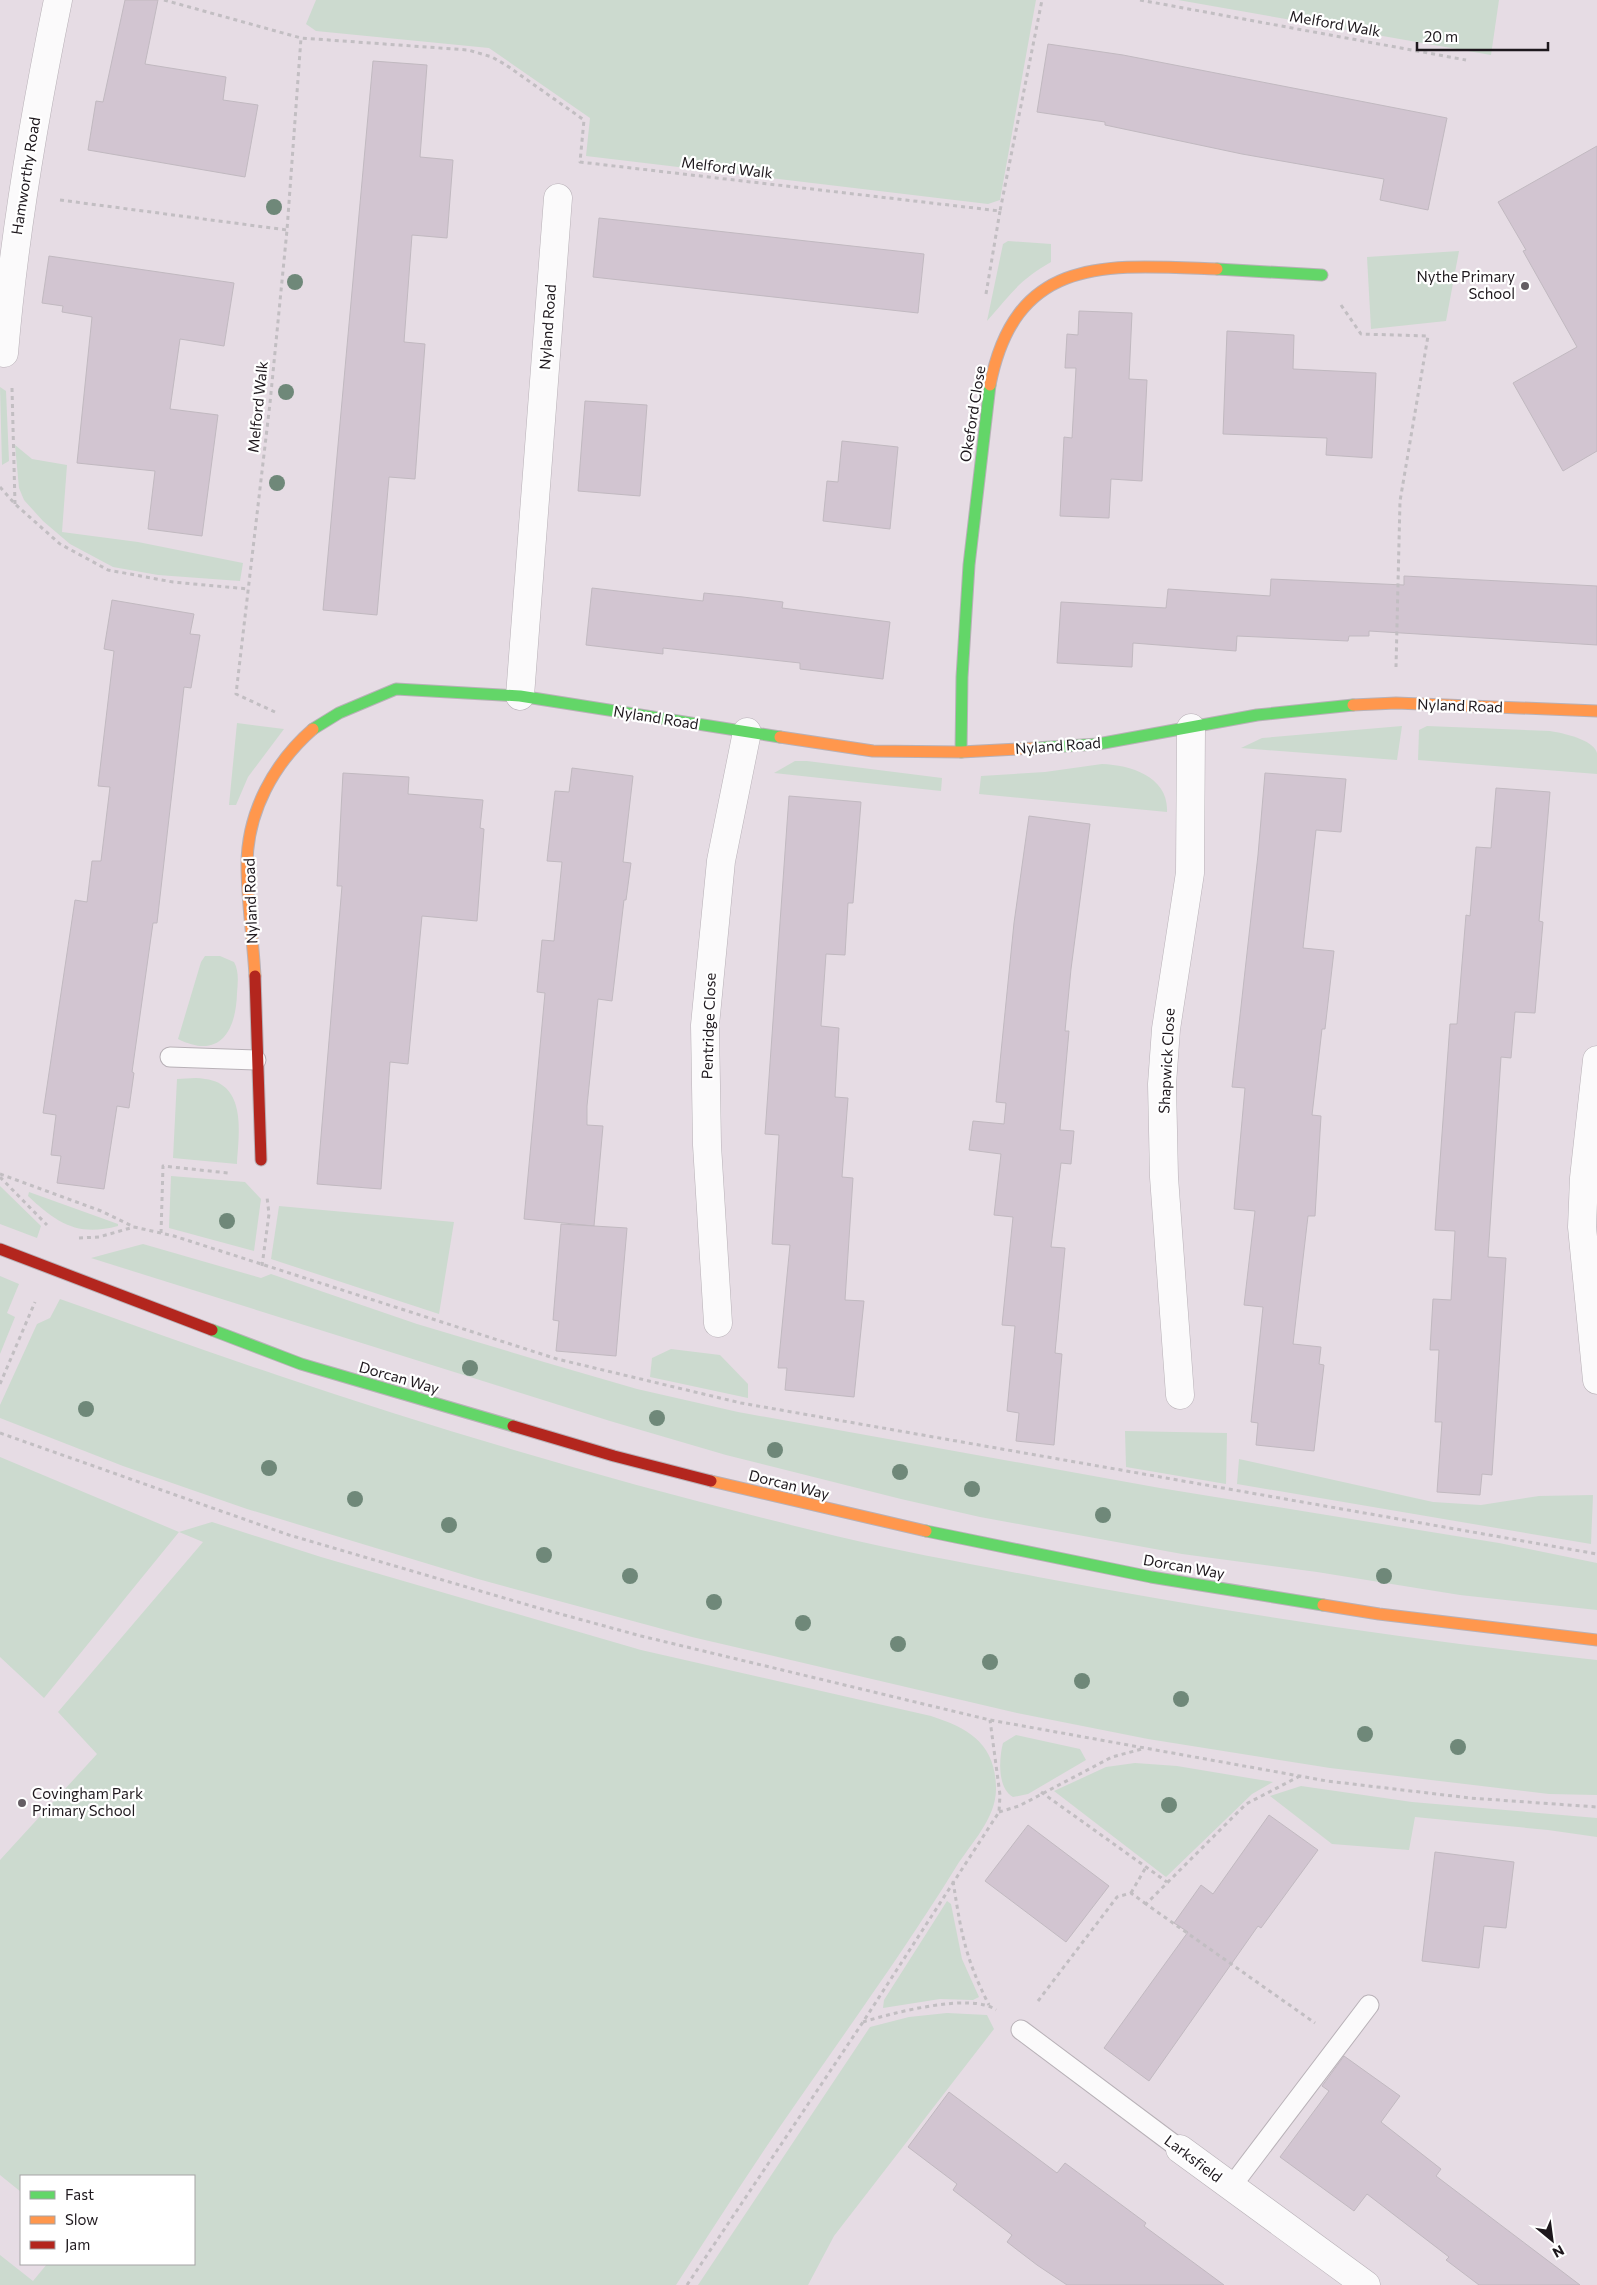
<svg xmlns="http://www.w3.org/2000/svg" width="1597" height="2285" font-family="Commissioner,sans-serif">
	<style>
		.green { fill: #ccdacf }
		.building { fill: #d2c5d1; stroke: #c1b9c0 }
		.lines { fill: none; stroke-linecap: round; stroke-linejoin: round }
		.lane-casing { stroke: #b8b1b7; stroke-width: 21 }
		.street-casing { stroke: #b8b1b7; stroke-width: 29 }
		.fast-casing { stroke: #b8b1b7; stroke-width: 13 }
		.slow-casing { stroke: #b8b1b7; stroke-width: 13 }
		.jam-casing { stroke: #b8b1b7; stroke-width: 13 }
		.path { stroke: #c2bec2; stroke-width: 3; stroke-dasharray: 4 4; stroke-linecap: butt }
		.lane { stroke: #fbfafb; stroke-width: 19 }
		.street { stroke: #fbfafb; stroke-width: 28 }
		.fast { stroke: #63d668; stroke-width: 11 }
		.slow { stroke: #ff974d; stroke-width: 11 }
		.jam { stroke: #b3261e; stroke-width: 11 }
		.tree { fill: #6f8879 }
		.poi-dot { fill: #645d63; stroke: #fff; stroke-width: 2 }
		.labels { text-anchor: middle; stroke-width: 4.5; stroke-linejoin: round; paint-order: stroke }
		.street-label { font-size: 15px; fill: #1e181d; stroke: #fff }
		.poi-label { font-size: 15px; fill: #1e181d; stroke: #fff; text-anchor: end }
	</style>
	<rect width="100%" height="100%" fill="#e6dce4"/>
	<g class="green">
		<polygon points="316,0 1036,0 1000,200 988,204 586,156 590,118 489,48 316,31 306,24"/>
		<polygon points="1178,0 1499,0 1491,55"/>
		<path d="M1008,241L1051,244V262C1018,281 1011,294 987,321L1003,244Z"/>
		<polygon points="1459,251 1446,321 1371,329 1367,257"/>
		<polygon points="0,387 6,391 9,461 2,465"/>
		<polygon points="15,445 32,459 67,465 62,532 138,542 243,563 240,581 158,575 113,567 70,544 43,521 24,500 19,488"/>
		<polygon points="237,723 284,729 248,777 236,805 229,805"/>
		<polygon points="1402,726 1397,760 1241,748 1262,738"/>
		<path d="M1427,726L1550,731C1562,733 1593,739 1597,753C1597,759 1597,767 1597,774L1418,760L1419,730Z"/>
		<polygon points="795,761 807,761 942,778 941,791 774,773"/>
		<path d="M1102,764C1131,765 1169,777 1167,812L979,794L981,776L1045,772Z"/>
		<path d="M205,956H220L234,962C239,971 238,982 237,993C236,1031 220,1060 178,1039L201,962Z"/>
		<path d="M177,1079C186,1079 196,1077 205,1079C247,1084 239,1134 237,1164L173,1158Z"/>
		<polygon points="171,1176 245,1182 261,1199 254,1251 169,1228"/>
		<polygon points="0,1186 41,1226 37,1238 0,1224"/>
		<path d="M29,1192L118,1224V1226C77,1237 57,1223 28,1196Z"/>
		<polygon points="279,1206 454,1222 439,1314 271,1259"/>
		<polygon points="143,1244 261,1278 271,1274 417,1324 544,1362 637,1389 738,1412 1160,1488 1499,1543 1597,1563 1597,1610 1460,1595 1317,1572 1182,1554 980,1517 901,1499 726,1455 610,1421 91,1258"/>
		<polygon points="0,1276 19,1284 7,1313 15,1317 0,1354"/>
		<path d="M60,1299C132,1324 204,1351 277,1375C460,1437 648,1491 836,1536C903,1552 971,1564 1038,1577C1224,1612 1409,1640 1597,1660V1795L1549,1794L1330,1768L1148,1739L1017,1713L692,1637L478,1579L247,1509L123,1466L0,1418V1405L37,1324L50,1318Z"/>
		<polygon points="671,1349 720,1355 748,1384 748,1398 650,1377 652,1358"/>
		<polygon points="1125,1431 1227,1433 1226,1484 1126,1467"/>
		<path d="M0,1457L179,1532L212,1522L321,1557L641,1650L931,1716C968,1728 995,1743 996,1787C997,1818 971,1843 956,1867C906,1948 851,2024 797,2102C755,2162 716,2224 676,2285H0V2255L33,2281L47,2264H194V2176H21V2192L0,2175V1860L97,1754L58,1712L203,1542L179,1532L44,1698L0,1657Z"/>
		<polygon points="1239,1459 1433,1502 1481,1505 1539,1496 1593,1495 1591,1544 1237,1484"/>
		<path d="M1016,1735L1080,1749L1086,1760L1028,1794L1013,1797C997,1788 999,1758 1003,1743Z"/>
		<polygon points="1135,1763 1177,1766 1273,1782 1252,1794 1166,1877 1054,1791 1106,1767"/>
		<polygon points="1301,1786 1412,1802 1597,1818 1597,1837 1548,1830 1415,1817 1409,1850 1332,1844 1270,1796"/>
		<polygon points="947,1901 951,1904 962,1959 979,1997 973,2000 940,1999 883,2008 884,2000"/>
		<polygon points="947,2013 987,2015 994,2029 834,2236 808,2285 698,2285 870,2027 909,2017"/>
	</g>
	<g class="building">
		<polygon points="125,0 158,0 145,64 226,77 223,100 258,105 245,177 88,150 96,101 103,102"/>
		<polygon points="1048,44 1123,55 1447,118 1428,210 1380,200 1384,179 1242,154 1105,125 1105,122 1037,112"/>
		<polygon points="373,61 427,65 420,157 453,160 447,238 412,235 404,342 425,344 415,479 389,477 377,615 323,610"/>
		<polygon points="1597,146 1597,451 1563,471 1513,383 1577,347 1523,251 1526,250 1498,202"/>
		<polygon points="599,218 924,254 918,313 593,277"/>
		<polygon points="49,256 234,283 224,346 180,339 170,409 218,415 202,536 148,529 155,471 77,463 92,317 62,312 63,306 42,303"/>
		<polygon points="1079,311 1132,313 1129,379 1147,380 1142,481 1111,479 1109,518 1060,516 1064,437 1072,438 1076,368 1065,368 1067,334 1078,335"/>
		<polygon points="1227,331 1294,335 1293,369 1376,373 1372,458 1326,455 1327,438 1223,434"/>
		<polygon points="585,401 647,405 640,496 578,491"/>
		<polygon points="842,441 898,447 890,529 823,521 827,481 838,482"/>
		<polygon points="1404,576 1597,586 1597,645 1369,631 1369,636 1349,636 1348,641 1237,636 1236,651 1133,643 1132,667 1057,663 1061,602 1166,608 1168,589 1270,596 1271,579 1404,585"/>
		<polygon points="592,588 703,601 704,593 743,597 783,602 782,608 890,622 883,679 800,669 800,663 663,648 663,654 586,645"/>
		<polygon points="112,600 194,614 190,634 200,635 191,688 184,687 157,923 153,923 132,1072 134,1073 129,1108 117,1106 104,1189 57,1183 61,1156 51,1155 56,1115 43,1113 75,900 87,902 92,861 101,861 110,787 98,786 114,651 104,649"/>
		<polygon points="572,768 633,776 623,862 631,863 626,900 624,900 612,1001 598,999 587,1106 587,1125 603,1126 594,1226 524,1219 545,993 537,992 542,940 554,941 562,862 547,861 555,791 569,792"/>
		<polygon points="343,773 409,777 408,794 483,800 480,828 484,829 477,921 422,916 408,1064 390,1062 381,1189 317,1184 342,886 337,886"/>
		<polygon points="1265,773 1346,779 1341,832 1316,830 1303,948 1334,951 1325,1029 1322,1029 1312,1115 1321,1116 1315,1216 1308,1216 1293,1344 1321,1347 1319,1364 1324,1365 1314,1451 1256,1445 1258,1423 1251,1422 1263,1307 1244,1305 1255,1211 1234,1209 1245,1088 1232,1087 1258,855"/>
		<polygon points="1496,788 1550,792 1539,921 1543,922 1535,1013 1515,1012 1511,1058 1501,1057 1488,1257 1506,1258 1492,1475 1482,1474 1480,1495 1437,1492 1442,1422 1435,1422 1439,1350 1430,1350 1433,1299 1451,1300 1455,1231 1435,1230 1450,1024 1457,1024 1466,915 1470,916 1476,847 1491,848"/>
		<polygon points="789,796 861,802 853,903 848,903 845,955 826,954 821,1026 839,1028 835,1097 848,1098 842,1177 853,1178 845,1300 864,1301 854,1397 785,1390 787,1368 778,1368 790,1245 772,1244 779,1135 765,1134"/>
		<polygon points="1029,816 1090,824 1071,969 1065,1031 1069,1031 1060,1130 1074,1131 1071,1164 1061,1163 1051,1247 1065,1248 1055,1353 1062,1354 1054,1445 1016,1441 1019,1413 1007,1411 1015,1326 1002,1325 1013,1217 994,1215 1001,1154 969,1150 973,1121 1004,1124 1006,1103 996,1102 1014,923"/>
		<polygon points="561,1224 627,1228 616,1356 556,1351 559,1321 553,1320"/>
		<polygon points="1269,1815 1318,1850 1261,1928 1258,1926 1149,2081 1104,2048 1188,1932 1174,1923 1201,1885 1213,1894"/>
		<polygon points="1028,1825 1109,1886 1066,1942 985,1881"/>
		<polygon points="1435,1852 1514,1862 1506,1928 1484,1926 1479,1968 1422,1961"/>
		<polygon points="1344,2056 1400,2096 1381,2122 1441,2169 1436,2176 1580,2285 1479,2285 1446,2260 1449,2257 1367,2194 1354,2211 1280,2157 1329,2091 1322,2086"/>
		<polygon points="949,2092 1057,2173 1065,2163 1146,2223 1144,2226 1224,2285 1067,2285 1037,2265 1007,2242 1012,2235 953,2190 957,2184 908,2147"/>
	</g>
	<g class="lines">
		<defs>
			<g id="lane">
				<polyline points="170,1057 256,1060"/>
				<polyline points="1021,2030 1180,2149"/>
				<polyline points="1231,2187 1369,2005"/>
			</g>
			<g id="street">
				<path d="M4,353C14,234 34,117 58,0"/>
				<polyline points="520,696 558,198"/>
				<polyline points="1597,1060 1584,1178 1582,1227 1597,1380"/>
				<polyline points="718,1323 707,1145 705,1025 721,861 747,732"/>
				<polyline points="1180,1395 1164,1177 1162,1084 1166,1029 1190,873 1191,728"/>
				<polyline points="1180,2149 1366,2285"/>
			</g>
			<g id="fast">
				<polyline points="1217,269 1322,275"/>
				<polyline points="313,729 339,713 396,689 520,696 780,737"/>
				<polyline points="1035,748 1098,744 1257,715 1353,705"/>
				<polyline points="961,752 962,677 969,565 990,385"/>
				<polyline points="212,1330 301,1364 513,1426"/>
				<polyline points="926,1531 1151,1577 1323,1605"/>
			</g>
			<g id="slow">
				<path d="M990,385C1016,253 1109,265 1217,269"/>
				<polyline points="1353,705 1396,703 1597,711"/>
				<polyline points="780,737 873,751 961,752 1035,748"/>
				<path d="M255,976C253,939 247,902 247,865C247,812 274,763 313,729"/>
				<polyline points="711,1481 926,1531"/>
				<polyline points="1323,1605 1379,1614 1597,1640"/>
			</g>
			<g id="jam">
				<polyline points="255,976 261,1160"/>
				<polyline points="0,1249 212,1330"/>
				<polyline points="513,1426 614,1456 711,1481"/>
			</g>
		</defs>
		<use href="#lane" class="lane-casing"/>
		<use href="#street" class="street-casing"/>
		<use href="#fast" class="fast-casing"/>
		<use href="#slow" class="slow-casing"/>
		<use href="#jam" class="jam-casing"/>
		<g class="path">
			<polyline points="164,0 301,38 468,50 492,57 506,65 584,120 580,162 1000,211 1042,0"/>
			<polyline points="1140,0 1466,60"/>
			<polyline points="60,200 287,230"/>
			<polyline points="986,294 1000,211"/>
			<polyline points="1341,305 1361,334 1428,336 1400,501 1396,667"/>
			<polyline points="12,388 15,504"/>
			<polyline points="0,487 15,504 60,544 108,570 173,582 248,589"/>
			<polyline points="275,712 236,694 270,403 287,230 301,38"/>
			<polyline points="0,1174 101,1211 134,1227 174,1236 557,1359 741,1403 1597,1554"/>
			<polyline points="0,1177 47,1225"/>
			<polyline points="161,1233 163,1166 228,1173"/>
			<polyline points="79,1238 99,1237 134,1227"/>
			<polyline points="262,1266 269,1214 267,1197"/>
			<polyline points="0,1384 35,1302"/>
			<polyline points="0,1433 289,1535 535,1607 641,1636 990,1720 1327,1781 1470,1798 1597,1807"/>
			<polyline points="1300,1776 1246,1804 1146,1904 1315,2023"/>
			<polyline points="1041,1792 1167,1882"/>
			<polyline points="999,1812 1019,1806 1112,1757 1142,1749"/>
			<path d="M953,1881C961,1932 965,1958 989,2005"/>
			<polyline points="1131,1893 1146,1867"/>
			<polyline points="1038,2001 1117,1897 1131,1893 1146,1904"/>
			<path d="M863,2022C892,2013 972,1992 996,2010"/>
			<polyline points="687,2285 863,2022 999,1812 1000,1795 990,1720"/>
		</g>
		<use href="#lane" class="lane"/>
		<use href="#street" class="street"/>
		<use href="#fast" class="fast"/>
		<use href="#slow" class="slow"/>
		<use href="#jam" class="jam"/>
	</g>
	<g class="tree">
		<circle cx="274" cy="207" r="8"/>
		<circle cx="295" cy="282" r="8"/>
		<circle cx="286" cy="392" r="8"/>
		<circle cx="277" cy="483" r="8"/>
		<circle cx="227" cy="1221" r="8"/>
		<circle cx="470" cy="1368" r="8"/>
		<circle cx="86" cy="1409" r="8"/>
		<circle cx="657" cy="1418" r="8"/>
		<circle cx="775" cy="1450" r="8"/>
		<circle cx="269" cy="1468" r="8"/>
		<circle cx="900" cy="1472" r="8"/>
		<circle cx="972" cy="1489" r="8"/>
		<circle cx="355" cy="1499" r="8"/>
		<circle cx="1103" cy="1515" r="8"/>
		<circle cx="449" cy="1525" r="8"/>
		<circle cx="544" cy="1555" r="8"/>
		<circle cx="630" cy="1576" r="8"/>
		<circle cx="1384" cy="1576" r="8"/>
		<circle cx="714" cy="1602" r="8"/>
		<circle cx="803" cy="1623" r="8"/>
		<circle cx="898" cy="1644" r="8"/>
		<circle cx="990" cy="1662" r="8"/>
		<circle cx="1082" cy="1681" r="8"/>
		<circle cx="1181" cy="1699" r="8"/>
		<circle cx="1365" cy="1734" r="8"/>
		<circle cx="1458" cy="1747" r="8"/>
		<circle cx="1169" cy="1805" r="8"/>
	</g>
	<g class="poi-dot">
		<circle cx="1525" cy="286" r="5"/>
		<circle cx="22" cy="1803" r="5"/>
	</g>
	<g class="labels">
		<g class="street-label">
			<text transform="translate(1335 24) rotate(10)" y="5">Melford Walk</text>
			<text transform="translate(727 168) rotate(7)" y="5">Melford Walk</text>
			<text transform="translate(26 176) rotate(-81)" y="5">Hamworthy Road</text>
			<text transform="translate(548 327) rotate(-86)" y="5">Nyland Road</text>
			<text transform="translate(258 407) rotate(-84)" y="5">Melford Walk</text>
			<text transform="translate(973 414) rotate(-81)" y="5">Okeford Close</text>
			<text transform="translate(1460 706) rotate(2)" y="5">Nyland Road</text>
			<text transform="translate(656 718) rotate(9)" y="5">Nyland Road</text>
			<text transform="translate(1058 746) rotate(-4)" y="5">Nyland Road</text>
			<text transform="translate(251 901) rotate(-92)" y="5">Nyland Road</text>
			<text transform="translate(709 1026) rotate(-88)" y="5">Pentridge Close</text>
			<text transform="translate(1167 1061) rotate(-87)" y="5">Shapwick Close</text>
			<text transform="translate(399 1378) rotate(16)" y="5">Dorcan Way</text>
			<text transform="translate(789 1485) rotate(14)" y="5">Dorcan Way</text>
			<text transform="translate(1184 1567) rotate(10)" y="5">Dorcan Way</text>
			<text transform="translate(1193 2159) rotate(37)" y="5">Larksfield</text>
		</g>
		<g class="poi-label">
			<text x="1515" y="282">Nythe Primary<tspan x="1515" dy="17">School</tspan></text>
			<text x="32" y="1799" text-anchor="start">Covingham Park<tspan x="32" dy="17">Primary School</tspan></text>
		</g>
	</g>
	<rect x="20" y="2175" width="175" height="90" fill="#ffffff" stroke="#a5a3a5"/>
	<rect x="30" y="2191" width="25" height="8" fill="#63d668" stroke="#a5a3a5"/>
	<text x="65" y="2200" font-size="15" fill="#1e181d">Fast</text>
	<rect x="30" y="2216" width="25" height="8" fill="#ff974d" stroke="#a5a3a5"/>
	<text x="65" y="2225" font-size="15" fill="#1e181d">Slow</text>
	<rect x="30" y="2241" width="25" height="8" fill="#b3261e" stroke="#a5a3a5"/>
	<text x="65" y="2250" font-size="15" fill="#1e181d">Jam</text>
	<g transform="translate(1552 2240) rotate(151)" stroke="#ffffff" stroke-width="4" paint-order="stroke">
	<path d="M0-4L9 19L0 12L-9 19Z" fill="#1e181d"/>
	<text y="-8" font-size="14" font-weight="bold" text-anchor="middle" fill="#1e181d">N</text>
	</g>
	<path d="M1417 42v8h131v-8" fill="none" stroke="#1e181d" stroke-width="2.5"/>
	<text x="1424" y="42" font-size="15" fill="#1e181d" stroke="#ffffff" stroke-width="4" paint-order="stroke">20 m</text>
</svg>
